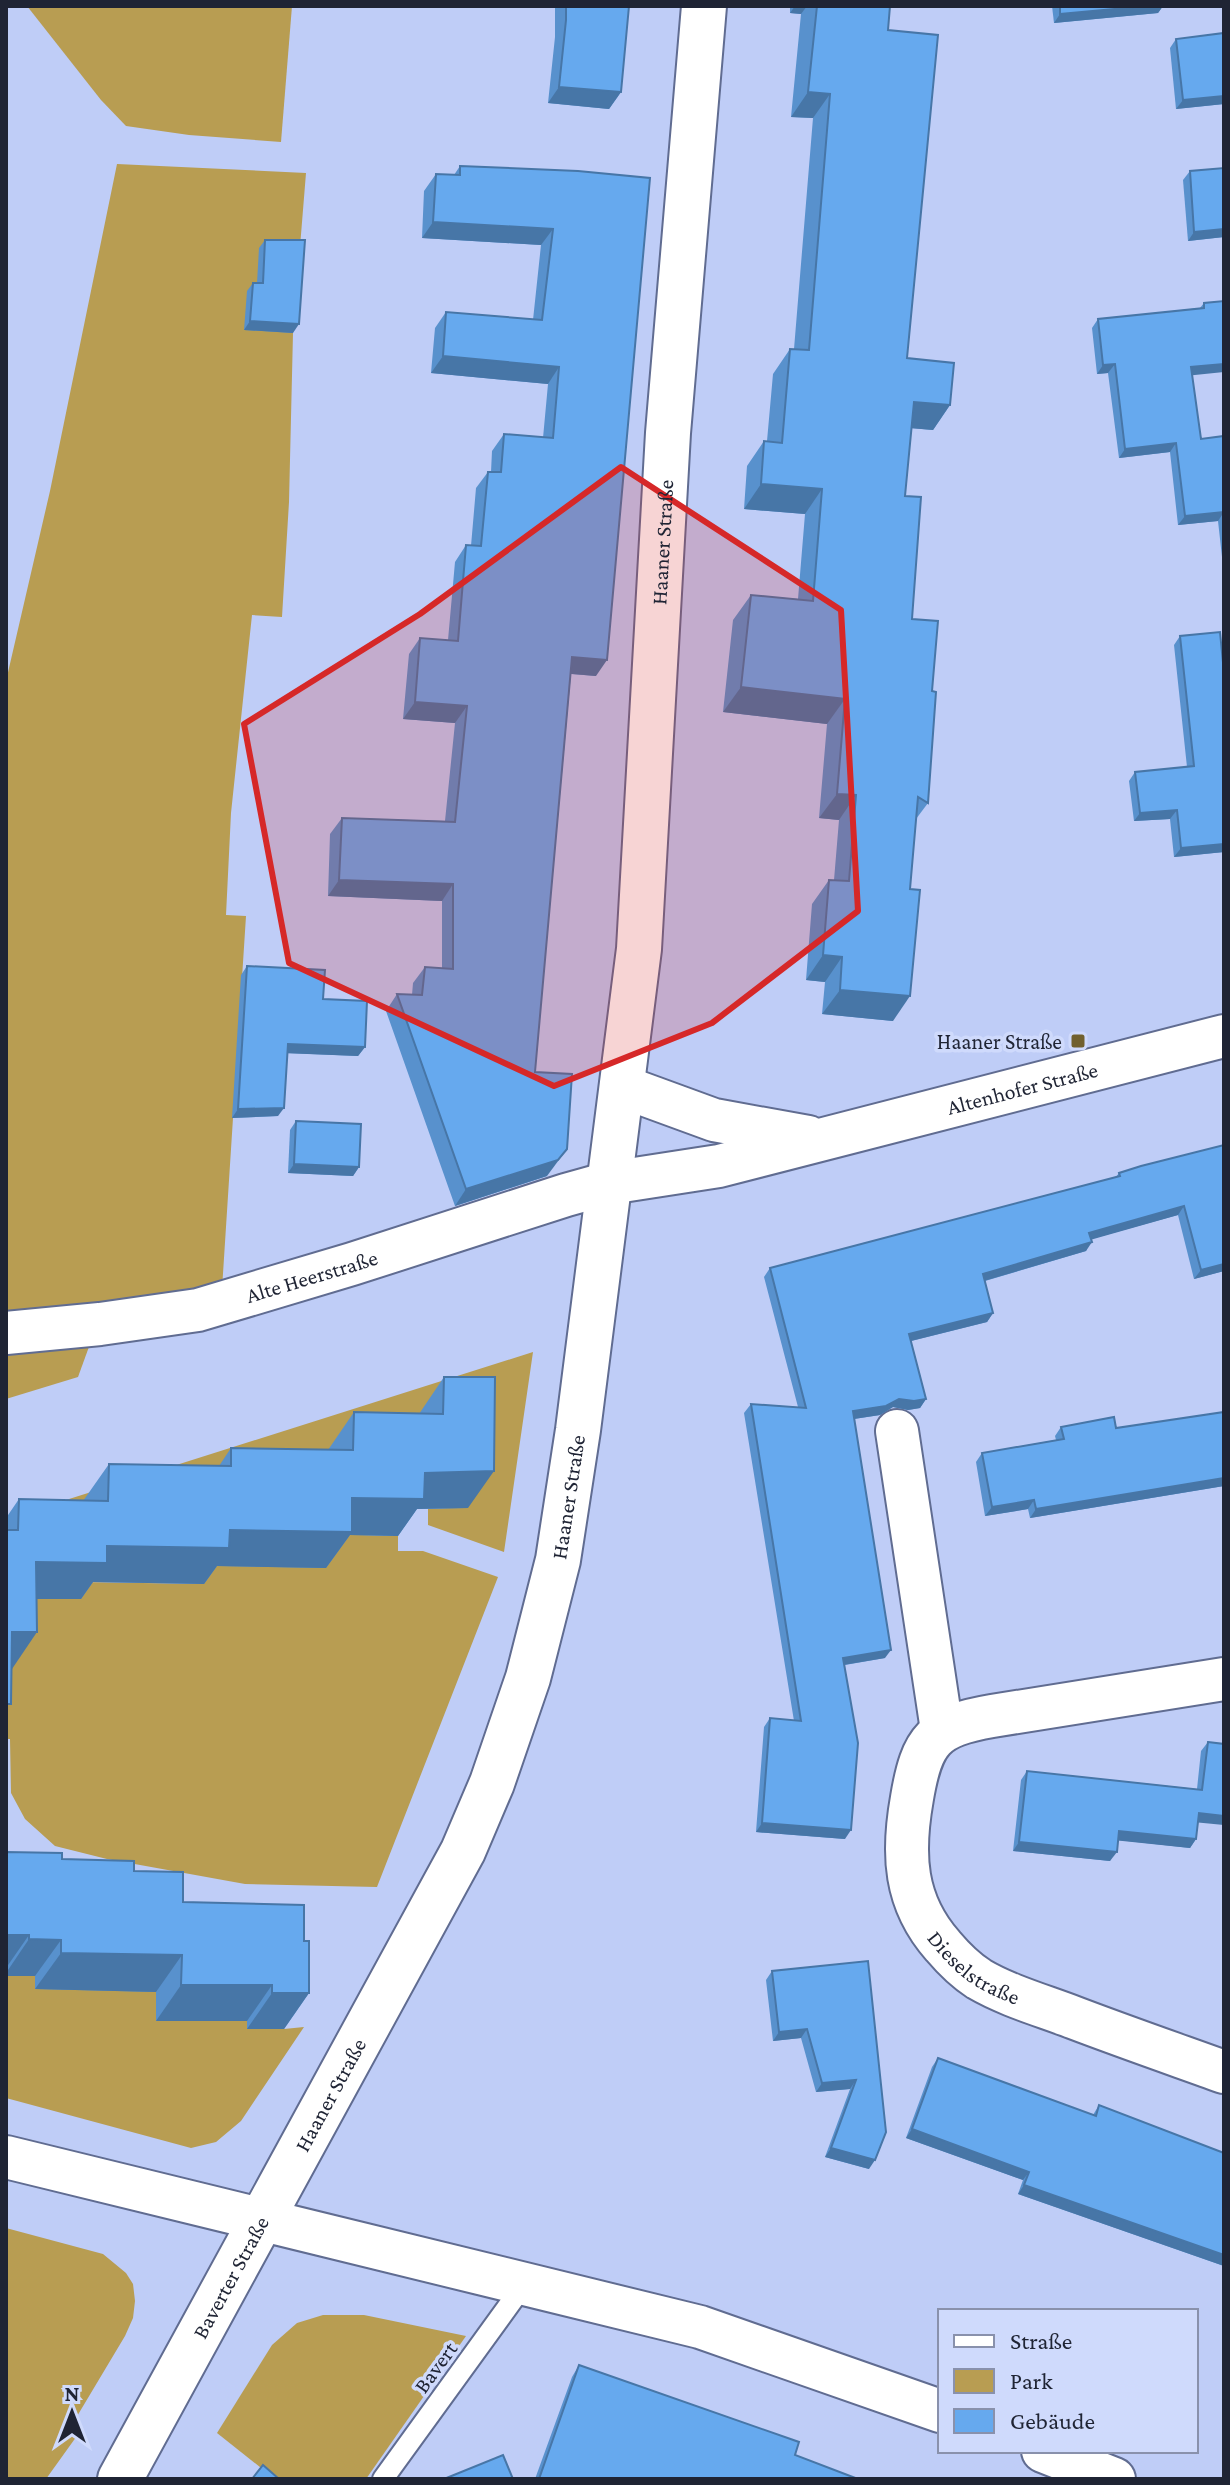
<svg xmlns="http://www.w3.org/2000/svg" width="1230" height="2485" font-family="'Crimson Pro',serif">
	<style>
		.green { fill: #b89d52 }
		.lines { fill: none; stroke-linecap: round; stroke-linejoin: round }
		.service-casing { stroke: #606c91; stroke-width: 24 }
		.minor-casing { stroke: #606c91; stroke-width: 46 }
		.secondary-casing { stroke: #606c91; stroke-width: 48 }
		.service { stroke: #fff; stroke-width: 20 }
		.minor { stroke: #fff; stroke-width: 42 }
		.secondary { stroke: #fff; stroke-width: 44 }
		.wall { fill: #5891cd }
		.shaded-wall { fill: #4776a7 }
		.building { fill: #66a9ee; stroke: #4776a7; stroke-width: 2 }
		.marked { fill: #d62828; fill-opacity: 0.2; stroke: #d62828; stroke-width: 6; stroke-linejoin: round }
		.poi-dot { fill: #71602e; stroke: #cfdafc; stroke-width: 3 }
		.labels { text-anchor: middle; stroke-width: 7; stroke-linejoin: round; paint-order: stroke }
		.street-label { font-size: 22px; fill: #1f2434; stroke: #cfdafc }
		.poi-label { font-size: 22px; fill: #1f2434; stroke: #cfdafc; text-anchor: end }
	</style>
	<rect width="100%" height="100%" fill="#bfcdf7"/>
	<g class="green">
		<polygon points="27,6 292,6 281,142 189,135 126,126 101,100"/>
		<polygon points="117,164 306,173 293,333 289,502 282,617 252,615 231,813 226,915 246,916 222,1289 6,1316 6,681 50,491"/>
		<polygon points="90,1344 78,1377 6,1399 6,1352"/>
		<polygon points="533,1352 504,1552 428,1525 428,1509 468,1507 418,1458 327,1486 84,1500 83,1537 6,1519"/>
		<polygon points="327,1534 398,1536 398,1551 423,1551 498,1577 377,1887 245,1884 107,1859 55,1846 25,1819 11,1793 10,1739 6,1739 6,1669 11,1599 82,1582 203,1584 204,1566"/>
		<polygon points="6,1976 35,1976 156,1992 156,2021 247,2021 284,2029 304,2027 241,2121 216,2142 191,2148 6,2098"/>
		<polygon points="6,2228 103,2254 126,2273 133,2284 135,2301 133,2318 125,2336 70,2428 79,2433 46,2479 6,2479"/>
		<polygon points="323,2315 364,2315 466,2336 366,2479 275,2479 217,2433 272,2345 297,2323"/>
	</g>
	<g class="lines">
		<defs>
			<polyline id="service" points="383,2479 525,2283"/>
			<g id="minor">
				<polyline points="621,1086 714,1120 808,1137"/>
				<path id="s1" d="M6,1333L100,1324L198,1310L352,1264L566,1195L609,1183L719,1166L1224,1036"/>
				<polyline points="897,1431 942,1730"/>
				<path id="s2" d="M1224,1679L992,1716C934,1726 922,1739 912,1798C902,1854 904,1902 943,1946C954,1959 965,1970 979,1979C1008,1996 1044,2006 1075,2018C1125,2037 1174,2054 1224,2072"/>
				<polyline points="6,2157 700,2327 940,2411"/>
				<polyline points="1043,2451 1114,2479"/>
			</g>
			<g id="secondary">
				<path id="s3" d="M120,2479L463,1851L492,1783L528,1678L558,1560L578,1430L639,949L668,433L704,6"/>
			</g>
		</defs>
		<use href="#service" class="service-casing"/>
		<use href="#minor" class="minor-casing"/>
		<use href="#secondary" class="secondary-casing"/>
		<use href="#service" class="service"/>
		<use href="#minor" class="minor"/>
		<use href="#secondary" class="secondary"/>
	</g>
	<g class="wall">
		<polygon points="555,6 629,6 621,92 609,109 548,103 555,37"/>
		<polygon points="790,6 890,6 888,30 907,358 950,405 933,430 911,428 905,496 912,619 932,691 928,803 916,819 893,1021 822,1014 825,982 806,980 812,904 829,880 834,880 839,820 819,818 827,724 723,712 733,620 751,595 798,599 805,514 744,509 747,466 764,441 767,441 773,374 790,349 794,349 813,118 791,117 801,14 790,13"/>
		<polygon points="1052,6 1163,6 1158,13 1054,23"/>
		<polygon points="1176,39 1224,104 1176,109 1170,48"/>
		<polygon points="460,166 578,171 596,676 571,674 535,1072 547,1176 455,1206 386,1011 397,994 412,995 413,983 425,967 442,968 442,901 328,896 330,834 342,818 445,821 455,723 403,719 409,654 420,638 448,640 455,562 466,545 471,546 476,488 488,472 491,472 492,451 504,434 543,438 548,384 431,373 435,328 446,312 533,320 541,245 422,238 424,191 436,174 454,175"/>
		<polygon points="1190,171 1224,237 1188,241 1183,180"/>
		<polygon points="265,240 293,333 244,330 247,291 253,283 257,283 259,248"/>
		<polygon points="1224,301 1192,375 1201,439 1224,436 1224,575 1218,521 1178,525 1170,452 1119,458 1108,373 1097,374 1092,328 1098,319 1200,308 1204,303"/>
		<polygon points="1180,636 1224,852 1174,857 1170,819 1134,821 1129,781 1135,772 1187,767 1174,645"/>
		<polygon points="247,966 323,999 365,1047 358,1056 287,1053 278,1116 232,1118 241,975"/>
		<polygon points="296,1121 359,1167 353,1176 288,1173 290,1130"/>
		<polygon points="1224,1145 1224,1271 1194,1279 1178,1215 1091,1239 1086,1251 985,1281 993,1313 987,1322 911,1341 926,1399 920,1408 908,1410 893,1407 880,1415 854,1419 885,1658 845,1665 845,1839 756,1832 764,1727 770,1718 794,1721 744,1413 751,1404 798,1407 764,1277 770,1268 1116,1177 1119,1173"/>
		<polygon points="444,1377 468,1508 417,1509 398,1536 350,1535 326,1568 217,1566 204,1584 93,1582 81,1599 37,1599 11,1669 6,1711 6,1518 19,1499 83,1501 109,1464 219,1466 231,1448 328,1450 354,1412 419,1414"/>
		<polygon points="1224,1412 1224,1486 1030,1518 1028,1509 985,1516 976,1462 982,1453 1056,1440 1055,1436 1061,1427 1116,1428"/>
		<polygon points="1208,1742 1196,1839 1190,1848 1118,1840 1110,1861 1013,1851 1021,1780 1027,1771 1197,1789 1201,1751"/>
		<polygon points="6,1852 62,1859 134,1871 183,1902 304,1941 309,1993 284,2029 247,2029 247,2021 156,2021 156,1992 35,1989 35,1976 6,1976"/>
		<polygon points="868,1961 869,2169 825,2157 850,2089 816,2092 801,2038 773,2041 766,1980 772,1971"/>
		<polygon points="938,2058 1093,2115 1099,2105 1224,2153 1224,2266 1018,2194 1023,2180 906,2138 932,2067"/>
		<polygon points="579,2365 795,2455 858,2479 535,2479 572,2377"/>
	</g>
	<g class="shaded-wall">
		<polygon points="795,6 807,6 801,14 790,13"/>
		<polygon points="1147,6 1163,6 1158,13 1054,23 1060,14"/>
		<polygon points="559,87 621,92 609,109 548,103"/>
		<polygon points="808,92 830,94 813,118 791,117"/>
		<polygon points="1224,96 1224,104 1176,109 1183,100"/>
		<polygon points="433,222 553,229 541,245 422,238"/>
		<polygon points="1224,229 1224,237 1188,241 1194,232"/>
		<polygon points="250,321 299,324 293,333 244,330"/>
		<polygon points="443,356 559,367 548,384 431,373"/>
		<polygon points="1115,364 1108,373 1097,374 1103,365"/>
		<polygon points="1224,364 1224,372 1185,376 1191,367"/>
		<polygon points="914,402 950,405 933,430 897,427"/>
		<polygon points="1176,443 1170,452 1119,458 1125,449"/>
		<polygon points="761,484 822,489 805,514 744,509"/>
		<polygon points="1224,512 1218,521 1178,525 1185,516"/>
		<polygon points="572,657 607,660 596,676 561,673"/>
		<polygon points="741,687 845,699 827,724 723,712"/>
		<polygon points="415,702 467,706 455,723 403,719"/>
		<polygon points="837,794 856,795 839,820 819,818"/>
		<polygon points="1177,810 1170,819 1134,821 1140,813"/>
		<polygon points="1224,844 1224,852 1174,857 1181,848"/>
		<polygon points="339,880 453,884 442,901 328,896"/>
		<polygon points="823,955 842,957 825,982 806,980"/>
		<polygon points="840,990 910,996 893,1021 822,1014"/>
		<polygon points="288,1044 365,1047 358,1056 282,1053"/>
		<polygon points="284,1108 278,1116 232,1118 238,1109"/>
		<polygon points="567,1149 547,1176 455,1206 466,1189"/>
		<polygon points="294,1164 359,1167 353,1176 288,1173"/>
		<polygon points="1184,1206 1178,1215 1083,1242 1089,1233"/>
		<polygon points="1092,1242 1086,1251 977,1283 983,1274"/>
		<polygon points="1224,1264 1224,1271 1194,1279 1201,1270"/>
		<polygon points="993,1313 987,1322 903,1343 909,1334"/>
		<polygon points="899,1399 926,1399 920,1408 908,1410 893,1407 880,1415 847,1420 853,1411"/>
		<polygon points="494,1471 468,1508 417,1509 398,1536 350,1535 326,1568 217,1566 204,1584 93,1582 81,1599 11,1599 36,1562 107,1546 230,1530 352,1498 425,1473"/>
		<polygon points="1224,1478 1224,1486 1030,1518 1036,1509"/>
		<polygon points="1034,1500 1028,1509 985,1516 992,1507"/>
		<polygon points="12,1632 37,1632 12,1669 6,1669"/>
		<polygon points="891,1650 885,1658 837,1666 843,1658"/>
		<polygon points="1199,1813 1224,1816 1224,1825 1193,1822"/>
		<polygon points="762,1823 851,1830 845,1839 756,1832"/>
		<polygon points="1119,1831 1196,1839 1190,1848 1113,1840"/>
		<polygon points="1019,1842 1117,1852 1110,1861 1013,1851"/>
		<polygon points="6,1935 29,1935 6,1968"/>
		<polygon points="29,1939 61,1940 35,1976 6,1976 6,1973"/>
		<polygon points="61,1953 182,1955 156,1992 35,1989"/>
		<polygon points="181,1985 272,1985 247,2021 156,2021"/>
		<polygon points="272,1993 309,1993 284,2029 247,2029"/>
		<polygon points="807,2029 801,2038 773,2041 779,2032"/>
		<polygon points="856,2080 850,2089 816,2092 822,2083"/>
		<polygon points="912,2129 1029,2172 1023,2180 906,2138"/>
		<polygon points="831,2148 875,2160 869,2169 825,2157"/>
		<polygon points="1024,2185 1224,2255 1224,2266 1018,2194"/>
	</g>
	<g class="building">
		<polygon points="566,6 629,6 621,92 559,87 566,20"/>
		<polygon points="817,6 890,6 888,30 938,35 907,358 954,363 950,405 914,402 905,496 921,497 912,619 938,621 932,691 936,692 928,803 918,797 910,889 920,890 910,996 840,990 842,957 823,955 829,880 849,881 856,795 837,794 845,699 741,687 751,595 813,601 822,489 761,484 764,441 782,443 790,349 809,350 830,94 808,92"/>
		<polygon points="1060,6 1147,6 1060,14"/>
		<polygon points="1224,33 1224,96 1183,100 1176,39"/>
		<polygon points="460,166 578,171 650,178 607,660 572,657 535,1072 572,1074 567,1149 558,1160 466,1189 397,994 422,995 425,967 453,969 453,884 339,880 342,818 455,822 467,706 415,702 420,638 458,641 466,545 481,546 488,472 501,472 504,434 553,438 559,367 443,356 446,312 542,320 553,229 433,222 436,174 460,175"/>
		<polygon points="1224,168 1224,229 1194,232 1190,171"/>
		<polygon points="265,240 305,240 299,324 250,321 253,283 263,283"/>
		<polygon points="1224,301 1224,364 1191,367 1201,439 1224,436 1224,512 1185,516 1176,443 1125,449 1115,364 1103,365 1098,319 1204,308 1204,303"/>
		<polygon points="1220,632 1224,673 1224,844 1181,848 1177,810 1140,813 1135,772 1194,766 1180,636"/>
		<polygon points="247,966 325,970 323,999 367,1001 365,1047 288,1044 284,1108 238,1109"/>
		<polygon points="296,1121 361,1124 359,1167 294,1164"/>
		<polygon points="1224,1145 1224,1264 1201,1270 1184,1206 1089,1233 1092,1242 983,1274 993,1313 909,1334 926,1399 914,1401 899,1399 886,1406 853,1411 891,1650 843,1658 858,1743 851,1830 762,1823 770,1718 801,1721 751,1404 806,1408 770,1268 1120,1176 1119,1173 1141,1166"/>
		<polygon points="444,1377 495,1377 494,1471 425,1473 424,1499 352,1498 352,1532 230,1530 229,1548 107,1546 107,1563 36,1562 37,1632 12,1632 11,1704 6,1704 6,1530 18,1530 19,1499 108,1501 109,1464 231,1466 231,1448 353,1450 354,1412 443,1414"/>
		<polygon points="1224,1412 1224,1478 1036,1509 1034,1500 992,1507 982,1453 1064,1439 1061,1427 1114,1417 1116,1428"/>
		<polygon points="1208,1742 1224,1744 1224,1816 1199,1813 1196,1839 1119,1831 1117,1852 1019,1842 1027,1771 1202,1790"/>
		<polygon points="6,1852 62,1853 62,1859 134,1861 134,1871 183,1872 183,1902 304,1905 304,1941 309,1941 309,1993 272,1993 272,1985 181,1985 182,1955 61,1953 61,1940 29,1939 29,1935 6,1935"/>
		<polygon points="868,1961 886,2132 875,2160 831,2148 856,2080 822,2083 807,2029 779,2032 772,1971"/>
		<polygon points="938,2058 1096,2116 1099,2105 1224,2153 1224,2255 1024,2185 1029,2172 912,2129"/>
		<polygon points="579,2365 799,2442 795,2455 858,2479 539,2479"/>
		<polygon points="503,2455 513,2479 444,2479"/>
		<polygon points="263,2465 279,2479 252,2479"/>
	</g>
	<path class="marked" d="M621,467L841,610L858,911L712,1023L554,1086L289,963L244,724L420,614Z"/>
	<rect class="poi-dot" x="1070" y="1033" width="16" height="16" rx="4"/>
	<g class="labels">
		<g class="street-label">
			<text dy="8" stroke="none"><textPath href="#s3" startOffset="2046">Haaner Straße</textPath></text>
			<text dy="8" stroke="none"><textPath href="#s1" startOffset="1048">Altenhofer Straße</textPath></text>
			<text dy="8" stroke="none"><textPath href="#s1" startOffset="312">Alte Heerstraße</textPath></text>
			<text dy="8" stroke="none"><textPath href="#s3" startOffset="1086">Haaner Straße</textPath></text>
			<text dy="8" stroke="none"><textPath href="#s2" startOffset="558">Dieselstraße</textPath></text>
			<text dy="8" stroke="none"><textPath href="#s3" startOffset="438">Haaner Straße</textPath></text>
			<text dy="8" stroke="none"><textPath href="#s3" startOffset="230">Baverter Straße</textPath></text>
			<text transform="translate(435 2367) rotate(-54)" y="8">Bavert</text>
		</g>
		<g class="poi-label">
			<text x="1062" y="1049">Haaner Straße</text>
		</g>
	</g>
	<rect width="1230" height="2485" fill="none" stroke="#1f2434" stroke-width="16"/>
	<rect x="938" y="2309" width="260" height="144" fill="#cfdafc" stroke="#8991ac" stroke-width="2"/>
	<rect x="954" y="2335" width="40" height="12" fill="#ffffff" stroke="#8991ac" stroke-width="2"/>
	<text x="1010" y="2349" font-size="24" fill="#1f2434">Straße</text>
	<rect x="954" y="2369" width="40" height="24" fill="#b89d52" stroke="#8991ac" stroke-width="2"/>
	<text x="1010" y="2389" font-size="24" fill="#1f2434">Park</text>
	<rect x="954" y="2409" width="40" height="24" fill="#66a9ee" stroke="#8991ac" stroke-width="2"/>
	<text x="1010" y="2429" font-size="24" fill="#1f2434">Gebäude</text>
	<g transform="translate(72 2413)" stroke="#cfdafc" stroke-width="6" paint-order="stroke">
	<path d="M0-6L14 30L0 20L-14 30Z" fill="#1f2434"/>
	<text y="-12" font-size="22" font-weight="bold" text-anchor="middle" fill="#1f2434">N</text>
	</g>
</svg>
